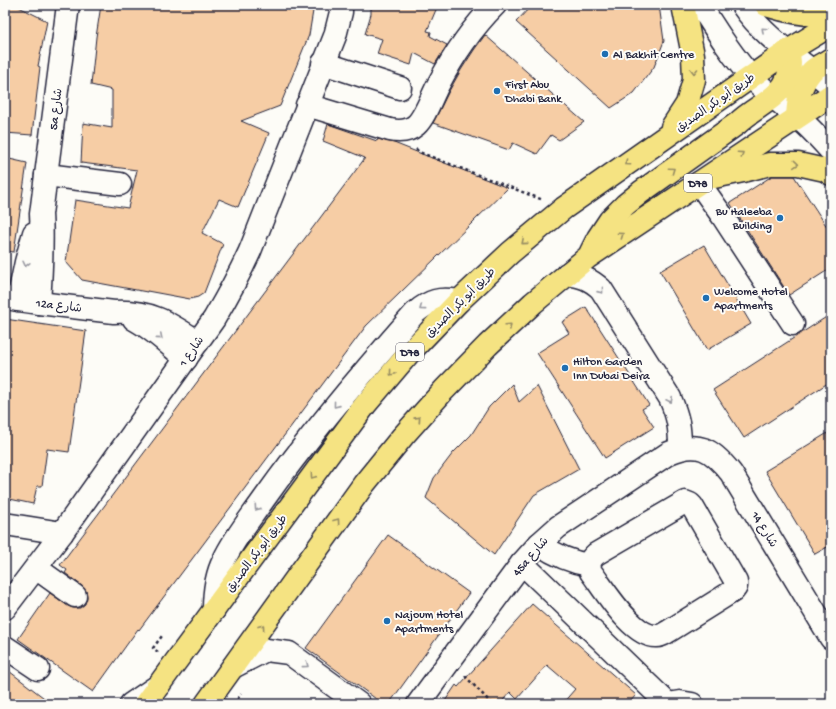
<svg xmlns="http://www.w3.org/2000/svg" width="836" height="709" font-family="'Gochi Hand','Playpen Sans Arabic',sans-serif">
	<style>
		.building { fill: #f6cda5; stroke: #22223b }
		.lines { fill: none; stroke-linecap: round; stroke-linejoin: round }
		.minor-casing { stroke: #22223b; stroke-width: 25 }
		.major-casing { stroke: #22223b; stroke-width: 25 }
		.path { stroke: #22223b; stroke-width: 2.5; stroke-dasharray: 3 3; stroke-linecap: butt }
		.minor { stroke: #fdfcf7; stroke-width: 22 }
		.major { stroke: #f5e382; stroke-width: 22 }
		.oneway { stroke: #9a9aa2 }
		.oneway2 { stroke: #968c62 }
		.poi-dot { fill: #1f6fb2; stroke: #fdfcf7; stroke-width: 1.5 }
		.labels { text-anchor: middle; stroke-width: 4; stroke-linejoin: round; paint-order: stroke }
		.shield { fill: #fdfcf7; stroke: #646373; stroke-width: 1 }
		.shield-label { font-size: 11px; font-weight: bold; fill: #22223b }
		.poi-label { font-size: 12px; fill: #22223b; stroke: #fdfcf7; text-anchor: start }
		.street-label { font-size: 12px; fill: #22223b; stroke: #fdfcf7 }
	</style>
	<rect width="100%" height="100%" fill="#fdfcf7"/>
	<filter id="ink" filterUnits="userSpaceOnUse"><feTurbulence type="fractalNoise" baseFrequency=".025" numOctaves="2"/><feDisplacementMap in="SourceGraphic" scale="8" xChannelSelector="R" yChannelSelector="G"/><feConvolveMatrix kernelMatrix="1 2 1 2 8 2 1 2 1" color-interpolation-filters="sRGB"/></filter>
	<g filter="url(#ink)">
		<g class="building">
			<polygon points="5,5 15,5 47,21 38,66 40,67 32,135 5,133"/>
			<polygon points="101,5 314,5 309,35 280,106 241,121 269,133 238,207 219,199 202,233 223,244 204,293 198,297 190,299 147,291 147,292 82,280 66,262 75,200 128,208 137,170 81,163 83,123 112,128 112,90 91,85 96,37"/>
			<polygon points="371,5 438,5 427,31 431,32 430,36 447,45 435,64 414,53 411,65 377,54 382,39 365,34 371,14"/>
			<polygon points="532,5 659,5 664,41 654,67 634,93 611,108 516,22"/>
			<polygon points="485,35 584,122 559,140 551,135 537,154 513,143 509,150 433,123 449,91 461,70 474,50"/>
			<polygon points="328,124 377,141 378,139 394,143 508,188 366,326 139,630 138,629 93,692 18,639 50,593 68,606 73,608 80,608 85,604 87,597 86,591 82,586 65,573 67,570 60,565 365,158 323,141"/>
			<polygon points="5,158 27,163 14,252 5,251"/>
			<polygon points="772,176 794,176 831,233 831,268 789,295 730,203"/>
			<polygon points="704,245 751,324 707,350 660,271"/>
			<polygon points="586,307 649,405 642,409 654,427 605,458 537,353 569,333 562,322"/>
			<polygon points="831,314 831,381 744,438 713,390"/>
			<polygon points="5,319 86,331 69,452 47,449 42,486 37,486 33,504 5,498"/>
			<polygon points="512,384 519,402 537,386 579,469 534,495 494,555 426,498 434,478 453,453 471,435 489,407"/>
			<polygon points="831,431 831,545 815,554 765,471"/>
			<polygon points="388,535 469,593 389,704 383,704 306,648"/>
			<polygon points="532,604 636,695 628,704 562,704 575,689 547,665 517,699 510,692 500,704 443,704 456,685 458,687"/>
			<polygon points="5,668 52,704 5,704"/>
		</g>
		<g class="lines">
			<defs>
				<g id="minor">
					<path d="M700,5C716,30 732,56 752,78C766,92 781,103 796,116C809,126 820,139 831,151"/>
					<path d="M742,5C763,37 802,61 831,86"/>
					<polyline points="323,63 400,88"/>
					<path d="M307,105L390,130C399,132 408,132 416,125C425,117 432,96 438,85C453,56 472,28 495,5"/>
					<polyline points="46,175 120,184"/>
					<polyline points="699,183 723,217 793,324"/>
					<path d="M567,274C582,276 590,279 601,289L670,398C678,417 680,427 680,448"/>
					<path d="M5,298L39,303L114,312C150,310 169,323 198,342"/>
					<polyline points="18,300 26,262 34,233"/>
					<path d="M39,303C41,273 43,243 41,214L68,5"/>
					<path d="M134,319C153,329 169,345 186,359"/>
					<path d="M685,502L690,504L692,506L736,582V587L733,591L669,631C665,633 662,636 657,636C633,638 604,589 591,572C588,565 590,559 596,554Z"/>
					<polyline points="5,524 62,533"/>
					<path d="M539,544C555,555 570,562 589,565"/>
					<polyline points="522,563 668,704"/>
					<polyline points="36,568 75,596"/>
					<path d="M5,608L62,533L214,319C227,297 239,275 250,251L335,36L341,12V5"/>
					<path d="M214,610C214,593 216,575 224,560C234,538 250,519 264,499C310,434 362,373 415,313C430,300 439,298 459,301"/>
					<polyline points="5,647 38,669"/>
					<polyline points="233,667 266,650 289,653 359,704"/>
					<polyline points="131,704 159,685"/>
					<path d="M418,704L522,563L539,544L558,527L669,453C698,440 712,449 731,473L831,638"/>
					<polyline points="668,704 680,702 692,704"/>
				</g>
				<g id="major">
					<path d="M766,5C788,12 808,16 831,15"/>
					<path d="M797,117C798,100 800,84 812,71C817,66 825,63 831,59"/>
					<polyline points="672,127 687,104 694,80 693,55 683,5"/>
					<polyline points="714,177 743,171 770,164 798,164 825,170 831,174"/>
					<path d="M591,252L598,238L610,220L625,205L641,192L738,123C757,104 790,96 790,64C790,60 789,55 788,51"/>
					<polyline points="145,704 174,664 365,405 410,352 459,301 510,253 564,208 751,77 788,51 831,25"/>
					<polyline points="206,704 364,484 403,436 444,390 488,345 533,303 588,257 831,95"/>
				</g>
			</defs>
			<use href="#minor" class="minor-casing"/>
			<use href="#major" class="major-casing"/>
			<g class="path">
				<polyline points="416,149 419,152 543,200"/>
				<polyline points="158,652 153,648 162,636"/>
				<polyline points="465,676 492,704"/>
				<polyline points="234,704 241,694"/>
			</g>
			<use href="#minor" class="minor"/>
			<use href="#major" class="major"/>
		</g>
		<defs><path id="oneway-chevron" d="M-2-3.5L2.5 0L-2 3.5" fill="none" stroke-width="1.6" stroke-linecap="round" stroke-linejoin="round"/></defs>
		<g class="oneway">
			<use href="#oneway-chevron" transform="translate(764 30) rotate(-137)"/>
			<use href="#oneway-chevron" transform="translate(26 264) rotate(103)"/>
			<use href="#oneway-chevron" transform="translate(601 291) rotate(51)"/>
			<use href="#oneway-chevron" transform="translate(422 308) rotate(144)"/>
			<use href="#oneway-chevron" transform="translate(160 337) rotate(40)"/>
			<use href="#oneway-chevron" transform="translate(670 400) rotate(63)"/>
			<use href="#oneway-chevron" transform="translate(336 405) rotate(129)"/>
			<use href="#oneway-chevron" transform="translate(257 508) rotate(125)"/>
			<use href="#oneway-chevron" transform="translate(306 665) rotate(36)"/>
		</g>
		<g class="oneway2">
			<use href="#oneway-chevron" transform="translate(694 71) rotate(90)"/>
			<use href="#oneway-chevron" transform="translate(741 154) rotate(-34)"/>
			<use href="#oneway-chevron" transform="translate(627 163) rotate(145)"/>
			<use href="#oneway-chevron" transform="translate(796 164) rotate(5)"/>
			<use href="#oneway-chevron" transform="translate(672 170) rotate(-35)"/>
			<use href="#oneway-chevron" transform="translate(621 235) rotate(-34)"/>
			<use href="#oneway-chevron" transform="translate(524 242) rotate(140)"/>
			<use href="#oneway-chevron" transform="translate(509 326) rotate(-43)"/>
			<use href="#oneway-chevron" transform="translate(392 373) rotate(130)"/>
			<use href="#oneway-chevron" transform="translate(418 419) rotate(-48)"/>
			<use href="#oneway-chevron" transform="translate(313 476) rotate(127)"/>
			<use href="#oneway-chevron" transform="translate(337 521) rotate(-54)"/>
			<use href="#oneway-chevron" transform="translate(262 627) rotate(-54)"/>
		</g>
	</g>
	<g class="poi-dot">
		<circle cx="605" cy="54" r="4"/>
		<circle cx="497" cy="91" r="4"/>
		<circle cx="780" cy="218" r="4"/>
		<circle cx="706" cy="298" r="4"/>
		<circle cx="565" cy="368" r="4"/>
		<circle cx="387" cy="621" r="4"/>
	</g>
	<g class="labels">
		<g class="shield">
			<rect x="684" y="174" width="28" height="18" rx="3"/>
			<rect x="396" y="343" width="28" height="18" rx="3"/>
		</g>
		<g class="shield-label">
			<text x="698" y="187">D78</text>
			<text x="410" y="356">D78</text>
		</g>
		<g class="poi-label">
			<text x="613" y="58">Al Bakhit Centre</text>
			<text x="505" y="88">First Abu<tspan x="505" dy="14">Dhabi Bank</tspan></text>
			<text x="772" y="215" text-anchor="end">Bu Haleeba<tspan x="772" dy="14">Building</tspan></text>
			<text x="714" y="295">Welcome Hotel<tspan x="714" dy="14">Apartments</tspan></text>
			<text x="573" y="365">Hilton Garden<tspan x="573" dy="14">Inn Dubai Deira</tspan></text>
			<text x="395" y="618">Najoum Hotel<tspan x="395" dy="14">Apartments</tspan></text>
		</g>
		<g class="street-label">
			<text transform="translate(715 102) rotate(-35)" y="4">طريق أبو بكر الصديق</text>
			<text transform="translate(55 109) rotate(-83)" y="4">5a شارع</text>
			<text transform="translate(460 302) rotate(-45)" y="4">طريق أبو بكر الصديق</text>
			<text transform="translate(59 305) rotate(7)" y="4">12a شارع</text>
			<text transform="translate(191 351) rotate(-55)" y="4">شارع 1</text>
			<text transform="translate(765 529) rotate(59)" y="4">شارع 14</text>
			<text transform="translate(256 553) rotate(-53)" y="4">طريق أبو بكر الصديق</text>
			<text transform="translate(530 556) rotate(-49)" y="4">45a شارع</text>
		</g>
	</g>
	<rect width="836" height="709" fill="none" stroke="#fdfcf7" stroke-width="20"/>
	<rect x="10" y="10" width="816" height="689" fill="none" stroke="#22223b" stroke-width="1.5" filter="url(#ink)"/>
</svg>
